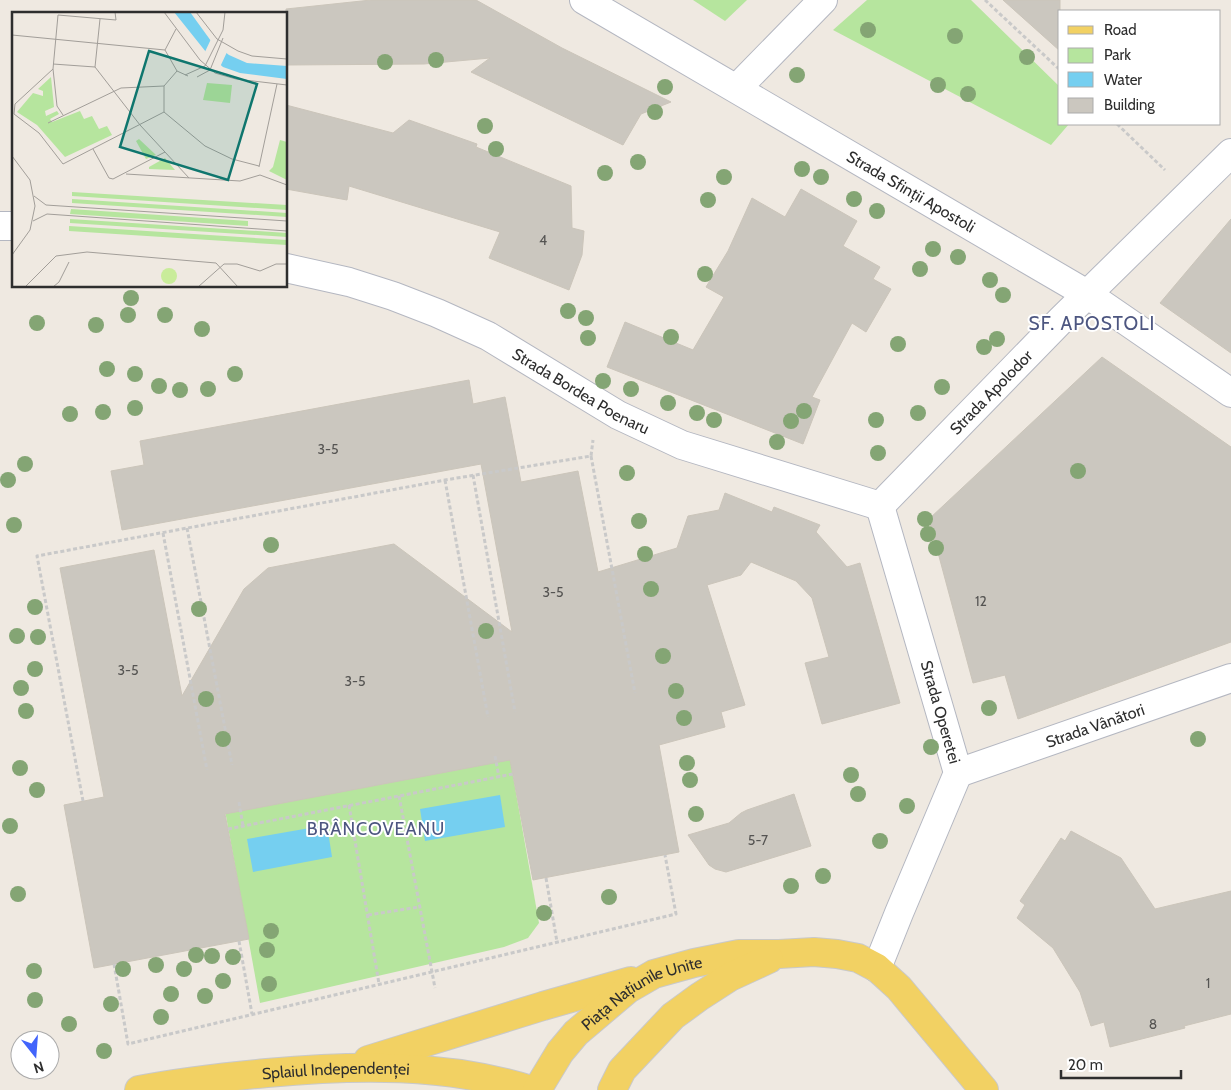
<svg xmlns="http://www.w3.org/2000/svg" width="1231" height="1090" font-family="Cabin,sans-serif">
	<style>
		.green { fill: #b6e59e }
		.water { fill: #75cff0 }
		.building { fill: #cbc7bf; stroke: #cbc5ba }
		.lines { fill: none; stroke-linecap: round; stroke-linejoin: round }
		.minor-casing { stroke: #b4b7c1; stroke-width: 30 }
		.major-casing { stroke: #c9c9c9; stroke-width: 30 }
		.path { stroke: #c9c9c9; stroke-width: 3; stroke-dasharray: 4 2.5; stroke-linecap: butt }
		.minor { stroke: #fff; stroke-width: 28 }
		.major { stroke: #f2d163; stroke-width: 28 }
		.tree { fill: #84a574 }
		.labels { text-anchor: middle; stroke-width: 4; stroke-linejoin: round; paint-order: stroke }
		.number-label { font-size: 14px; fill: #555452 }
		.street-label { font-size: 16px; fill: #2e2e2e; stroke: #fff }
		.neighbourhood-label { font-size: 18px; letter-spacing: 1px; fill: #4d5680; stroke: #fff }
		.quarter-label { font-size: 19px; letter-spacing: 1px; fill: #4d5680; stroke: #fff }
		.inset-road { fill: none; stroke: #a29e99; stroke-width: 1 }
		.view { fill: #0f766e; fill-opacity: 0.15; stroke: #0f766e; stroke-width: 2.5 }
		.inset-edge { fill: none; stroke: #2e2e2e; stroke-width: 2.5 }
	</style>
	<rect width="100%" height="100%" fill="#efe9e1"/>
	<g class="green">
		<polygon points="693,0 747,0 725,21"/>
		<polygon points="867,0 971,0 1060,87 1060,124 1069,124 1051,145 833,30"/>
		<polygon points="509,753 539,923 528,938 504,947 260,1003 224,805"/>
	</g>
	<g class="water">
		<polygon points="500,795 505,827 425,841 420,809"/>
		<polygon points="327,825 332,857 253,872 247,839"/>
	</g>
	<g class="building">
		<polygon points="371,0 476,0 562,48 671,102 641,114 623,145 471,72 490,58 424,64 286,65 286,9"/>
		<polygon points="1003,0 1060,0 1060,51"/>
		<polygon points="286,105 393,133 409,120 477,144 476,147 571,186 572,228 584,231 582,255 569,290 489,258 500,232 349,186 347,200 286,189"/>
		<polygon points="801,189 857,221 843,246 880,267 873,279 891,289 866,332 852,323 812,397 820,400 803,444 607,367 625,322 693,350 724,297 706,287 728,251 752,198 785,217"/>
		<polygon points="1231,219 1231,353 1160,303"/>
		<polygon points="1102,357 1231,447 1231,642 1018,719 1005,675 973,683 929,519"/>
		<polygon points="469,380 473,404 505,397 521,482 578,471 598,572 677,548 688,516 719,510 725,493 772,512 774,507 820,525 816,532 847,567 860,563 900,703 822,724 805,663 829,657 812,598 796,581 751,562 741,575 707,585 745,705 721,712 725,727 659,745 679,852 533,880 510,760 225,814 249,939 94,968 64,805 104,797 60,568 154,550 182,696 244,589 268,568 394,544 512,632 481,464 122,530 111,471 144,465 140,441"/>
		<polygon points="794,794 811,846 726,872 715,869 709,865 688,835 729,823 741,813 747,810"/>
		<polygon points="1071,831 1121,858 1155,909 1231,891 1231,1014 1184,1026 1185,1028 1110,1047 1104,1022 1091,1026 1080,992 1053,948 1017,918 1025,905 1020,901 1061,838 1065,841"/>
	</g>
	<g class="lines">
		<defs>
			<g id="minor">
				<path id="s1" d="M584,0L1087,294L1231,393"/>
				<polyline points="737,88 823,0"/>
				<polyline points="0,226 14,226"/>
				<path id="s2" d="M286,268L349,282L393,296L437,313L488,336L618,415L682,445L880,506"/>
				<path id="s3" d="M880,506L1061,320L1231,153"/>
				<path id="s4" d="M958,773L1231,678"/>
				<polyline points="877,968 899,913 958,773 880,506"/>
			</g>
			<g id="major">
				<polyline points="368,1060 543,1006 631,981"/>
				<path id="s5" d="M139,1090C181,1082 224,1077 267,1073C355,1065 446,1063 531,1090"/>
				<path id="s6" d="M537,1090L560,1052L576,1033L628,989L654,974L694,963L739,954H779L814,952L837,954L858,958L877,968L899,988L984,1090"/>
				<polyline points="612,1090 622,1070 673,1016 699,997 730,977 769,959"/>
			</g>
		</defs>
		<use href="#minor" class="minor-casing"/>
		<use href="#major" class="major-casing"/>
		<g class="path">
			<polyline points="985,0 1060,70"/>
			<polyline points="1117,124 1165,170"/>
			<polyline points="591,456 635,693"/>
			<polyline points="473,475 515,712"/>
			<polyline points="445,480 488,717"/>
			<polyline points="187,528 232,765"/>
			<polyline points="163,533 207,770"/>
			<polyline points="495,756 499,777"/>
			<polyline points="399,796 435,988"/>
			<polyline points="83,801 37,556 445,480 591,456 593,440"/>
			<polyline points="239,802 243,826"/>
			<polyline points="349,805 379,984"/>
			<polyline points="228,829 513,774"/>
			<polyline points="546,878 557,942"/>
			<polyline points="368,915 419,907"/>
			<polyline points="239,941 252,1014"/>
			<polyline points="114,964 128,1044 676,914 665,855"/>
		</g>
		<use href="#minor" class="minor"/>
		<use href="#major" class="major"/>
	</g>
	<g class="tree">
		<circle cx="868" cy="30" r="8"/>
		<circle cx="955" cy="36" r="8"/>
		<circle cx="1027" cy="57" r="8"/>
		<circle cx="436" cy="60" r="8"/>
		<circle cx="385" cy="62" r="8"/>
		<circle cx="797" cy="75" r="8"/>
		<circle cx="938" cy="85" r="8"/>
		<circle cx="665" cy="87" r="8"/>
		<circle cx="968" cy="94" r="8"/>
		<circle cx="655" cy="112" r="8"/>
		<circle cx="485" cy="126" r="8"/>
		<circle cx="496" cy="149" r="8"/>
		<circle cx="638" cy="162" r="8"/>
		<circle cx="802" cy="169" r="8"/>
		<circle cx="605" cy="173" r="8"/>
		<circle cx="724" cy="177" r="8"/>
		<circle cx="821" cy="177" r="8"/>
		<circle cx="854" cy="199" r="8"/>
		<circle cx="708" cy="200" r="8"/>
		<circle cx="877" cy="211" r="8"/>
		<circle cx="933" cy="249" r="8"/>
		<circle cx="958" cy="257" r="8"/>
		<circle cx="920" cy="269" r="8"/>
		<circle cx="705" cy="274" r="8"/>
		<circle cx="990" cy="280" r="8"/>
		<circle cx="1003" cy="295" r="8"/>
		<circle cx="131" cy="298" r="8"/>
		<circle cx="568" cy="311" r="8"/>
		<circle cx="128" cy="315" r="8"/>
		<circle cx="165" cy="315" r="8"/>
		<circle cx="586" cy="318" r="8"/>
		<circle cx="37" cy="323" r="8"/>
		<circle cx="96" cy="325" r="8"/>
		<circle cx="202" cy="329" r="8"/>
		<circle cx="671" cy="337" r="8"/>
		<circle cx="588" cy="338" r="8"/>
		<circle cx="997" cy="339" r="8"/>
		<circle cx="898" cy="344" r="8"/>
		<circle cx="984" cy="347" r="8"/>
		<circle cx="107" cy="369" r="8"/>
		<circle cx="135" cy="374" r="8"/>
		<circle cx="235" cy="374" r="8"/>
		<circle cx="603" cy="381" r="8"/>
		<circle cx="159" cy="386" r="8"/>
		<circle cx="942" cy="387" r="8"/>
		<circle cx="208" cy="389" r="8"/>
		<circle cx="631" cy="389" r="8"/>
		<circle cx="180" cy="390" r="8"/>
		<circle cx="668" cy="403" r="8"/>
		<circle cx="135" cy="408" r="8"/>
		<circle cx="804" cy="411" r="8"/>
		<circle cx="103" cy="412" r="8"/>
		<circle cx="697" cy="413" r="8"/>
		<circle cx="918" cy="413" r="8"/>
		<circle cx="70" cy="414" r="8"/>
		<circle cx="714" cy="420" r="8"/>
		<circle cx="876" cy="420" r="8"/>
		<circle cx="791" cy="421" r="8"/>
		<circle cx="777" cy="442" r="8"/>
		<circle cx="878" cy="453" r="8"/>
		<circle cx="25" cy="464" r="8"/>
		<circle cx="1078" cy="471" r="8"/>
		<circle cx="627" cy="473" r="8"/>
		<circle cx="8" cy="480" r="8"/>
		<circle cx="925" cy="519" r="8"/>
		<circle cx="639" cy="521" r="8"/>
		<circle cx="14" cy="525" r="8"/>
		<circle cx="928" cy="534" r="8"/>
		<circle cx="271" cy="545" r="8"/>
		<circle cx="936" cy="548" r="8"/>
		<circle cx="645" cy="554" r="8"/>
		<circle cx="651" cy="589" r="8"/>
		<circle cx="35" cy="607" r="8"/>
		<circle cx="199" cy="609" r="8"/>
		<circle cx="486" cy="631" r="8"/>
		<circle cx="17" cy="636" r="8"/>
		<circle cx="38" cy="637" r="8"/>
		<circle cx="663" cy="656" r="8"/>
		<circle cx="35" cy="669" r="8"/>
		<circle cx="21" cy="688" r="8"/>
		<circle cx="676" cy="691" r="8"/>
		<circle cx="206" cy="699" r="8"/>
		<circle cx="989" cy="708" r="8"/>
		<circle cx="26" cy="711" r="8"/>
		<circle cx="684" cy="718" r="8"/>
		<circle cx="223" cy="739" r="8"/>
		<circle cx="1198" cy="739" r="8"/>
		<circle cx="931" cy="747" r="8"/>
		<circle cx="687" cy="763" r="8"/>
		<circle cx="20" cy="768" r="8"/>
		<circle cx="851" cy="775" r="8"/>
		<circle cx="690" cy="780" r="8"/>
		<circle cx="37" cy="790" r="8"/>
		<circle cx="858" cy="794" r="8"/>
		<circle cx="907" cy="806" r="8"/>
		<circle cx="696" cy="814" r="8"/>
		<circle cx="10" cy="826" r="8"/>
		<circle cx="880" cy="841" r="8"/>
		<circle cx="823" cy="876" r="8"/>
		<circle cx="791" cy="886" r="8"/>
		<circle cx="18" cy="894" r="8"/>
		<circle cx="609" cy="897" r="8"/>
		<circle cx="544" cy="913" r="8"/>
		<circle cx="271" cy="931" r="8"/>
		<circle cx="267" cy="950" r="8"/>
		<circle cx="196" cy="955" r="8"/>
		<circle cx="212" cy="956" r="8"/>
		<circle cx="233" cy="957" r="8"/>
		<circle cx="156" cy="965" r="8"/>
		<circle cx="123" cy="969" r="8"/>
		<circle cx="184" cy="969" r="8"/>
		<circle cx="34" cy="971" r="8"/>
		<circle cx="223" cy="981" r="8"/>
		<circle cx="269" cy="984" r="8"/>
		<circle cx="171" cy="994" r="8"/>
		<circle cx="205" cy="996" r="8"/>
		<circle cx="35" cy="1000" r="8"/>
		<circle cx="111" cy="1004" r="8"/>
		<circle cx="161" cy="1017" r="8"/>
		<circle cx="69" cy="1024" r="8"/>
		<circle cx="104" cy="1051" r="8"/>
	</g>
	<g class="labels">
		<g class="number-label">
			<text x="543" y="245">4</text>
			<text x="328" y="454">3-5</text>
			<text x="553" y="597">3-5</text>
			<text x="981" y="606">12</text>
			<text x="128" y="675">3-5</text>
			<text x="355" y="686">3-5</text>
			<text x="758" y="845">5-7</text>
			<text x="1208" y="988">1</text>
			<text x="1153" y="1029">8</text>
		</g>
		<g class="street-label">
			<text dy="6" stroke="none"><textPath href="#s1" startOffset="379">Strada Sfinții Apostoli</textPath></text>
			<text dy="6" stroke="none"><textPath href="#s2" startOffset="322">Strada Bordea Poenaru</textPath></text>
			<text dy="6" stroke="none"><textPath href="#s3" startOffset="159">Strada Apolodor</textPath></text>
			<text transform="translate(941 712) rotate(74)" y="6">Strada Operetei</text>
			<text dy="6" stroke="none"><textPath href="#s4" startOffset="145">Strada Vânători</textPath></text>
			<text dy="6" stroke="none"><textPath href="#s6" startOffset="148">Piața Națiunile Unite</textPath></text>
			<text dy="6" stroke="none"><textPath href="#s5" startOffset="198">Splaiul Independenței</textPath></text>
		</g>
		<g class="neighbourhood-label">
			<text x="376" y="835">BRÂNCOVEANU</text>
		</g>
		<g class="quarter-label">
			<text x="1092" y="330">SF. APOSTOLI</text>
		</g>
	</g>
	<g transform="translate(12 12)">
		<rect width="275" height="275" fill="#efe9e1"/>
		<path d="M39,65L42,95L33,99L34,104L45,99L47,102L38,107L40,110L68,99L72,107L80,104L87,117L95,114L100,123L53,145L25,113L5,100L21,81L31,84V79L26,77ZM195,71L220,73L218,91L191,88ZM127,127L144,143L134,147L124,129ZM268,128L275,130V168L257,159L261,155ZM153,146L163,158L137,157V155ZM60,180L275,193V198L60,184ZM60,187L275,201V205L60,191ZM59,197L236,209V214L58,202ZM58,207L275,221V225L58,211ZM57,214L275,228V233L57,219Z" fill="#b6e59e"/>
		<path d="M149 264a8 8 0 1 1 16 0a8 8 0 1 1-16 0Z" fill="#c9ec9a"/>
		<path d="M162,0H178L199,29L217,43L235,51L275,54V67L228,61L211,55L194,40Z" fill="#75cff0"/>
		<path d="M199,27L215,40L208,55L192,42Z" fill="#efe9e1"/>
		<path class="inset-road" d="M152,0L188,48L203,61L224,67L275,73M184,0L205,27L226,39L240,44L275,47M88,7L83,55L128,113L177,166M0,23L153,38M153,38L165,59L176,64M153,38L164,17M41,52L83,55M41,57L3,92L2,102L27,121L51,152L152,100M173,63L193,54L211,18L213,0M185,65L198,58L211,26M152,100L193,134L220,147L247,154M152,100V74L165,59M51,103L45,94L41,57L46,3L104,8L103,0M36,111L109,76L152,74M81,137L97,166L101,167L153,140M0,144L18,168L23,194L18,218L0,243M247,155L265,72M114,162L228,169L248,163L275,173M22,184L34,193L275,209M21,209L35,202L275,219M13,275L44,244L75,240L204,251L226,275M41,275L47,270L57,250M186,275L212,252H225L248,259L264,252H275"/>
		<path class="view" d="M137,39L245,72L216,168L108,135Z"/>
		<rect width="275" height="275" class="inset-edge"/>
	</g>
	<rect x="1058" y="10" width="162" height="115" fill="#ffffff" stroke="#ababab"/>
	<rect x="1068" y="26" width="25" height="8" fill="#f2d163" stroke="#ababab"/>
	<text x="1104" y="35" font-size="15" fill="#2e2e2e">Road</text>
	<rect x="1068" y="48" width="25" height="15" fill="#b6e59e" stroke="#ababab"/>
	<text x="1104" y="60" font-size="15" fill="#2e2e2e">Park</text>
	<rect x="1068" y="72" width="25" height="15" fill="#75cff0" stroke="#ababab"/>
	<text x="1104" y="85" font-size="15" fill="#2e2e2e">Water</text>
	<rect x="1068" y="98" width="25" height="15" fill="#cbc7bf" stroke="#ababab"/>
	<text x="1104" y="110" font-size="15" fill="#2e2e2e">Building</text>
	<g transform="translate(35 1055) rotate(163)"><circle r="24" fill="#ffffff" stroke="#ababab"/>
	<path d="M0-4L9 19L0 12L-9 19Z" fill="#4264fb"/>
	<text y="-8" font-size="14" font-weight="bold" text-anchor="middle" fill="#2e2e2e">N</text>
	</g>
	<path d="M1061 1070v8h120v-8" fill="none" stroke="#2e2e2e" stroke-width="2.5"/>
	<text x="1068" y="1070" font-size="15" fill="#2e2e2e" stroke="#ffffff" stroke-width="4" paint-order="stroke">20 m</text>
</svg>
